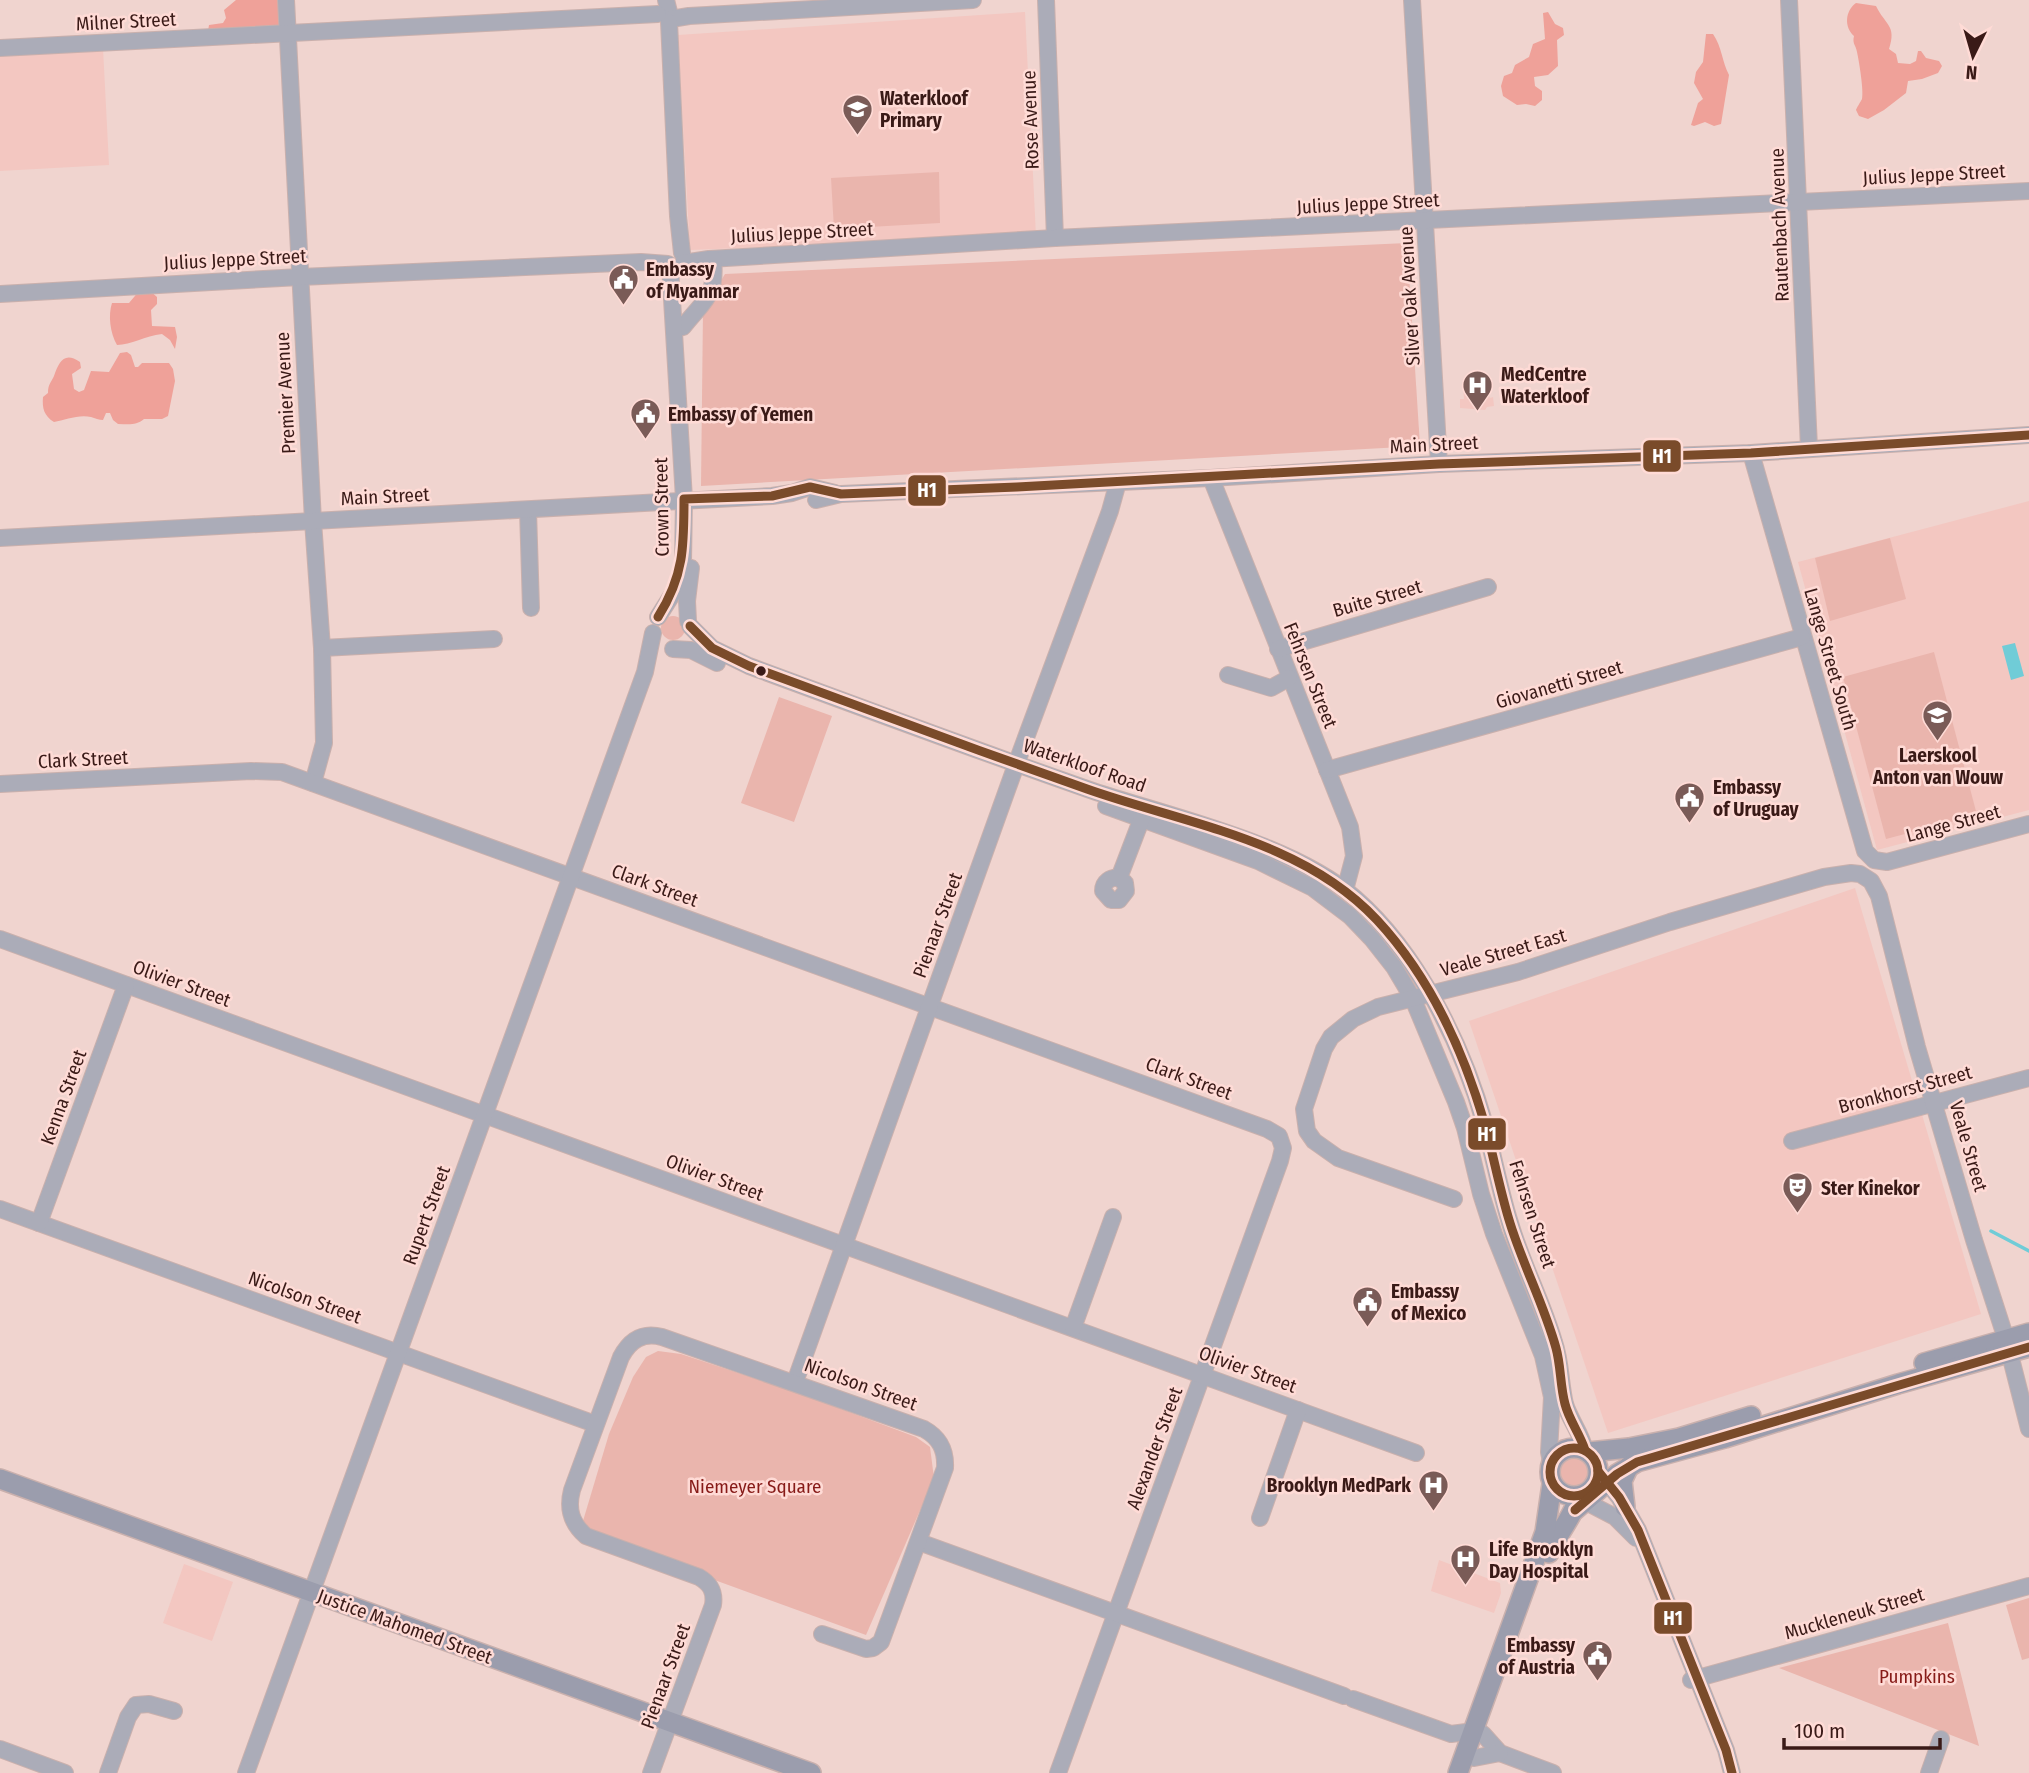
<svg xmlns="http://www.w3.org/2000/svg" width="2029" height="1773" font-family="'Fira Sans Condensed',sans-serif">
	<style>
		.built { fill: #f3c7c1 }
		.green { fill: #eab5ad }
		.forest { fill: #efa199 }
		.water { fill: #70ccd7 }
		.lines { fill: none; stroke-linecap: round; stroke-linejoin: round }
		.stream { stroke: #70ccd7; stroke-width: 3.5 }
		.minor-casing { stroke: #c9b0ad; stroke-width: 18 }
		.major-casing { stroke: #c9b0ad; stroke-width: 22 }
		.minor { stroke: #abacb8; stroke-width: 16 }
		.major { stroke: #9b9dad; stroke-width: 19 }
		.bus-1-casing { stroke: #ffdbd6; stroke-width: 14 }
		.bus-1 { stroke: #7a4b2a; stroke-width: 9 }
		.bus-dot { fill: #3a1a17; stroke: #ffdbd6; stroke-width: 2.5 }
		.labels { text-anchor: middle; stroke-width: 5; stroke-linejoin: round; paint-order: stroke }
		.street-label { font-size: 19px; fill: #3a1a17; stroke: #ffdbd6 }
		.poi-label { font-size: 19px; font-weight: bold; fill: #3a1a17; stroke: #ffdbd6; text-anchor: start }
		.park-label { font-size: 19px; fill: #871b18; stroke: #ffdbd6 }
		.line-badge { stroke: #ffdbd6; stroke-width: 2.5 }
		.badge-label { font-size: 19px; text-anchor: middle; font-weight: bold; fill: #fff }
	</style>
	<rect width="100%" height="100%" fill="#f0d4cf"/>
	<g class="built">
		<polygon points="1025,12 1036,236 690,250 678,35"/>
		<polygon points="103,48 109,165 0,171 0,54"/>
		<polygon points="1479,383 1488,383 1488,394 1490,398 1493,397 1494,406 1487,407 1485,410 1460,408 1460,399 1464,399 1463,384 1475,384 1476,388"/>
		<polygon points="2029,501 2029,810 1877,850 1798,562"/>
		<polygon points="1855,888 1981,1314 1608,1433 1469,1021"/>
		<polygon points="1439,1560 1500,1583 1501,1593 1494,1613 1431,1591"/>
		<polygon points="184,1564 233,1582 212,1641 163,1623"/>
	</g>
	<g class="green">
		<polygon points="939,172 940,223 834,229 831,178"/>
		<polygon points="1407,243 1420,446 701,486 703,310 725,274"/>
		<polygon points="1890,538 1906,599 1830,621 1815,558"/>
		<circle cx="673" cy="628" r="12"/>
		<polygon points="1934,652 1977,815 1886,839 1843,677"/>
		<polygon points="779,697 832,716 794,822 741,803"/>
		<polygon points="658,1351 681,1354 793,1391 916,1437 930,1447 934,1478 866,1635 580,1531 609,1434 633,1377 646,1357"/>
		<circle cx="1572" cy="1474" r="19"/>
		<polygon points="2029,1598 2029,1658 2022,1660 2006,1605"/>
		<polygon points="1948,1623 1979,1746 1779,1668"/>
	</g>
	<g class="forest">
		<polygon points="236,0 291,0 281,26 208,31 209,25 223,23 226,18 224,10"/>
		<path d="M1856,3L1876,6C1885,25 1897,25 1889,49L1896,54L1898,63L1910,64L1916,61L1918,51H1921L1926,58L1939,61L1942,66L1938,73L1922,79L1908,81L1906,93L1884,110L1868,119L1859,116L1856,110C1856,109 1861,101 1862,99C1864,91 1859,61 1857,52C1856,45 1852,44 1854,36C1844,27 1845,11 1856,3Z"/>
		<polygon points="1548,12 1555,24 1563,28 1564,35 1557,40 1558,66 1548,75 1534,77 1535,86 1542,91 1542,100 1535,106 1526,104 1517,105 1503,96 1501,86 1504,76 1512,73 1515,65 1529,57 1533,44 1545,39 1543,13"/>
		<path d="M1706,34H1713C1722,47 1722,62 1729,75L1721,124L1714,126L1705,122L1694,126L1691,125L1698,103L1703,99L1694,83L1696,72L1703,62Z"/>
		<path d="M140,290H149L157,297V304L151,310L152,326L175,327L177,337L175,349L170,340L162,334C145,336 131,345 117,345C110,333 108,315 112,303H129Z"/>
		<path d="M127,352L131,355L135,367H138L142,363H169L173,369L175,381L168,416L162,419H144C136,426 128,424 118,424L113,420L110,413H106L103,420C99,420 95,418 91,417C79,414 65,420 54,422C44,416 42,408 43,397L48,393C48,384 51,383 54,376C59,362 64,351 80,362L81,368L72,374L74,389L79,392L84,390L91,371L109,372L120,353Z"/>
	</g>
	<polygon class="water" points="2015,643 2024,676 2011,680 2002,646"/>
	<g class="lines">
		<polyline class="stream" points="1991,1231 2029,1251"/>
		<defs>
			<g id="minor">
				<polyline points="286,0 313,521 322,648 324,743 313,783"/>
				<polyline points="666,0 669,12"/>
				<polyline points="1046,0 1055,238"/>
				<polyline points="1412,0 1439,464"/>
				<polyline points="1789,0 1809,448"/>
				<polyline points="671,19 689,16 973,0"/>
				<polyline points="669,22 678,216 682,253"/>
				<polyline points="0,48 658,14"/>
				<polyline points="683,263 709,259 1055,238 2029,191"/>
				<polyline points="0,294 300,277 641,262 668,264"/>
				<path d="M675,328L683,327C704,300 717,297 713,259"/>
				<polyline points="1751,453 1865,851 1874,860 1887,862 2029,824"/>
				<polyline points="1211,478 1350,827 1354,856 1345,890"/>
				<polyline points="816,500 841,494 1211,478 1439,464 1751,453 2029,435"/>
				<polyline points="528,510 531,608"/>
				<polyline points="0,538 772,496 792,493 810,487 835,493"/>
				<polyline points="658,617 677,587 683,562 684,499 670,266"/>
				<polyline points="688,621 687,601 691,568"/>
				<path d="M690,626L712,648L749,666C863,708 978,751 1093,791C1172,817 1293,844 1355,898C1418,953 1463,1046 1485,1125C1494,1158 1500,1191 1510,1223C1522,1264 1542,1301 1554,1342C1561,1362 1560,1383 1565,1404C1570,1420 1581,1433 1585,1450"/>
				<polyline points="322,648 494,639"/>
				<polyline points="673,649 691,650 717,663"/>
				<polyline points="1278,649 1488,587"/>
				<polyline points="1228,675 1271,688 1289,678"/>
				<polyline points="1327,770 1802,637"/>
				<polyline points="0,784 251,771 282,772 1267,1129 1279,1136 1283,1148 1280,1161 1058,1773"/>
				<polyline points="1106,806 1258,861 1313,888 1350,916 1372,939 1394,967 1413,999 1456,1102 1465,1128 1481,1194 1494,1234 1543,1356 1552,1397 1549,1452 1551,1462"/>
				<path d="M1119,878L1125,883L1126,891L1119,900H1111L1103,891C1103,882 1110,877 1119,878L1145,810"/>
				<polyline points="0,939 1416,1453"/>
				<polyline points="1792,1141 2029,1078"/>
				<polyline points="1454,1199 1338,1158 1314,1141 1307,1131 1304,1109 1324,1049 1331,1037 1353,1019 1378,1007 1518,972 1670,922 1824,877 1851,873 1860,874 1871,881 1879,896 1917,1047 1974,1240 2006,1339 2029,1429"/>
				<polyline points="0,1209 595,1424"/>
				<polyline points="39,1223 126,985"/>
				<polyline points="1073,1328 1113,1217"/>
				<polyline points="795,1382 1021,751 1110,511 1118,482"/>
				<polyline points="1598,1471 1619,1497 1638,1530 1726,1750 1732,1773"/>
				<polyline points="1582,1495 1592,1505 1615,1517 1636,1538"/>
				<polyline points="1260,1518 1298,1410"/>
				<polyline points="919,1542 1344,1696"/>
				<polyline points="1691,1680 2029,1586"/>
				<polyline points="1353,1699 1451,1734 1474,1731"/>
				<polyline points="1483,1734 1500,1753 1553,1773"/>
				<polyline points="0,1749 65,1773"/>
				<polyline points="1474,1758 1500,1753"/>
				<polyline points="108,1773 128,1717 136,1705 149,1704 174,1711"/>
				<polyline points="246,1773 645,672 653,633"/>
				<path d="M651,1773L713,1605C715,1592 711,1584 699,1577L586,1536C571,1523 567,1509 572,1490L621,1357C630,1340 643,1332 662,1337L924,1429C940,1438 946,1450 945,1468L881,1642L873,1648L866,1649L822,1634"/>
				<polyline points="1929,1773 1941,1739"/>
			</g>
			<g id="major">
				<polyline points="1924,1363 2029,1333"/>
				<circle cx="1574" cy="1472" r="24"/>
				<polyline points="1589,1452 1629,1448 1679,1438 1751,1416"/>
				<polyline points="0,1479 811,1773"/>
				<polyline points="1625,1507 1622,1481 1629,1466"/>
				<polyline points="1575,1510 1617,1474 1637,1462 1725,1438 1898,1384 2029,1347"/>
				<path d="M1549,1553C1556,1537 1577,1510 1578,1497"/>
				<polyline points="1458,1773 1545,1532 1552,1484"/>
			</g>
		</defs>
		<use href="#minor" class="minor-casing"/>
		<use href="#major" class="major-casing"/>
		<use href="#minor" class="minor"/>
		<use href="#major" class="major"/>
		<defs>
			<g id="bus-1">
				<path d="M658,617C684,576 684,546 684,499L772,496L810,487L841,494L1017,487L1439,464L1751,453L2029,435"/>
				<path d="M690,626L712,648L749,666C862,708 974,749 1087,789C1186,824 1303,840 1377,920C1430,977 1464,1052 1485,1125C1494,1158 1500,1191 1510,1223C1523,1265 1544,1305 1556,1348C1561,1366 1560,1385 1565,1404C1569,1420 1580,1434 1585,1450"/>
				<circle cx="1574" cy="1472" r="24"/>
				<polyline points="1598,1471 1619,1497 1638,1530 1726,1750 1732,1773"/>
				<polyline points="1575,1510 1617,1474 1637,1462 2029,1347"/>
			</g>
		</defs>
		<use href="#bus-1" class="bus-1-casing"/>
		<use href="#bus-1" class="bus-1"/>
	</g>
	<defs>
		<symbol id="school-pin" viewBox="-11 -11 22 30"><path d="M0 17L-7.5 6A9.5 9.5 0 1 1 7.5 6Z" fill="#7a5b57" stroke="#ffdbd6"/><path d="M0-5L7-2L0 1L-7-2ZM-4 1L0 2.5L4 1V4Q0 6-4 4Z" fill="#fff"/></symbol>
		<symbol id="civic-pin" viewBox="-11 -11 22 30"><path d="M0 17L-7.5 6A9.5 9.5 0 1 1 7.5 6Z" fill="#7a5b57" stroke="#ffdbd6"/><path d="M-.6-6.5H3V-4.5H.6V-3L4-1V1h2V6H-6V1h2V-1L-.6-3ZM-1.2 2.5V6h2.4V2.5Z" fill="#fff"/></symbol>
		<symbol id="hospital-pin" viewBox="-11 -11 22 30"><path d="M0 17L-7.5 6A9.5 9.5 0 1 1 7.5 6Z" fill="#7a5b57" stroke="#ffdbd6"/><path d="M-5-5h3v3.5h4V-5h3V5h-3V1.5h-4V5h-3Z" fill="#fff"/></symbol>
		<symbol id="theatre-pin" viewBox="-11 -11 22 30"><path d="M0 17L-7.5 6A9.5 9.5 0 1 1 7.5 6Z" fill="#7a5b57" stroke="#ffdbd6"/><path d="M-5-5.5Q0-4 5-5.5V0Q5 5 0 6Q-5 5-5 0ZM-3.3-2.5H-1v1.5H-3.3ZM1-2.5H3.3v1.5H1ZM-2.8 1Q0 5.5 2.8 1Z" fill="#fff"/></symbol>
	</defs>
	<g fill-rule="evenodd">
		<use href="#school-pin" x="840" y="92" width="35" height="47"/>
		<use href="#civic-pin" x="606" y="262" width="35" height="47"/>
		<use href="#hospital-pin" x="1460" y="368" width="35" height="47"/>
		<use href="#civic-pin" x="628" y="396" width="35" height="47"/>
		<use href="#school-pin" x="1920" y="698" width="35" height="47"/>
		<use href="#civic-pin" x="1672" y="780" width="35" height="47"/>
		<use href="#theatre-pin" x="1780" y="1170" width="35" height="47"/>
		<use href="#civic-pin" x="1350" y="1284" width="35" height="47"/>
		<use href="#hospital-pin" x="1416" y="1468" width="35" height="47"/>
		<use href="#hospital-pin" x="1448" y="1542" width="35" height="47"/>
		<use href="#civic-pin" x="1580" y="1638" width="35" height="47"/>
	</g>
	<circle class="bus-dot" cx="761" cy="671" r="6"/>
	<g class="labels">
		<g class="street-label">
			<text transform="translate(126 21) rotate(-3)" y="7">Milner Street</text>
			<text transform="translate(1030 120) rotate(-92)" y="7">Rose Avenue</text>
			<text transform="translate(1934 174) rotate(-3)" y="7">Julius Jeppe Street</text>
			<text transform="translate(1368 203) rotate(-3)" y="7">Julius Jeppe Street</text>
			<text transform="translate(1779 225) rotate(-92)" y="7">Rautenbach Avenue</text>
			<text transform="translate(802 232) rotate(-3)" y="7">Julius Jeppe Street</text>
			<text transform="translate(235 259) rotate(-3)" y="7">Julius Jeppe Street</text>
			<text transform="translate(1409 296) rotate(-93)" y="7">Silver Oak Avenue</text>
			<text transform="translate(285 393) rotate(-93)" y="7">Premier Avenue</text>
			<text transform="translate(1434 444) rotate(-3)" y="7">Main Street</text>
			<text transform="translate(385 496) rotate(-3)" y="7">Main Street</text>
			<text transform="translate(661 507) rotate(-91)" y="7">Crown Street</text>
			<text transform="translate(1377 598) rotate(-16)" y="7">Buite Street</text>
			<text transform="translate(1831 659) rotate(74)" y="7">Lange Street South</text>
			<text transform="translate(1311 675) rotate(68)" y="7">Fehrsen Street</text>
			<text transform="translate(1559 684) rotate(-16)" y="7">Giovanetti Street</text>
			<text transform="translate(83 759) rotate(-3)" y="7">Clark Street</text>
			<text transform="translate(1085 765) rotate(19)" y="7">Waterkloof Road</text>
			<text transform="translate(1953 823) rotate(-15)" y="7">Lange Street</text>
			<text transform="translate(655 885) rotate(20)" y="7">Clark Street</text>
			<text transform="translate(937 925) rotate(-70)" y="7">Pienaar Street</text>
			<text transform="translate(1503 952) rotate(-16)" y="7">Veale Street East</text>
			<text transform="translate(182 983) rotate(20)" y="7">Olivier Street</text>
			<text transform="translate(1189 1078) rotate(20)" y="7">Clark Street</text>
			<text transform="translate(1905 1089) rotate(-15)" y="7">Bronkhorst Street</text>
			<text transform="translate(63 1097) rotate(-70)" y="7">Kenna Street</text>
			<text transform="translate(1969 1146) rotate(74)" y="7">Veale Street</text>
			<text transform="translate(715 1177) rotate(20)" y="7">Olivier Street</text>
			<text transform="translate(1533 1214) rotate(72)" y="7">Fehrsen Street</text>
			<text transform="translate(426 1215) rotate(-70)" y="7">Rupert Street</text>
			<text transform="translate(305 1297) rotate(20)" y="7">Nicolson Street</text>
			<text transform="translate(1248 1369) rotate(20)" y="7">Olivier Street</text>
			<text transform="translate(861 1384) rotate(20)" y="7">Nicolson Street</text>
			<text transform="translate(1154 1448) rotate(-70)" y="7">Alexander Street</text>
			<text transform="translate(1854 1613) rotate(-16)" y="7">Muckleneuk Street</text>
			<text transform="translate(405 1626) rotate(20)" y="7">Justice Mahomed Street</text>
			<text transform="translate(665 1676) rotate(-70)" y="7">Pienaar Street</text>
		</g>
		<g class="poi-label">
			<text x="880" y="105">Waterkloof<tspan x="880" dy="22">Primary</tspan></text>
			<text x="646" y="276">Embassy<tspan x="646" dy="22">of Myanmar</tspan></text>
			<text x="1501" y="381">MedCentre<tspan x="1501" dy="22">Waterkloof</tspan></text>
			<text x="668" y="421">Embassy of Yemen</text>
			<text x="1938" y="762" text-anchor="middle">Laerskool<tspan x="1938" dy="22">Anton van Wouw</tspan></text>
			<text x="1713" y="794">Embassy<tspan x="1713" dy="22">of Uruguay</tspan></text>
			<text x="1821" y="1195">Ster Kinekor</text>
			<text x="1391" y="1298">Embassy<tspan x="1391" dy="22">of Mexico</tspan></text>
			<text x="1411" y="1492" text-anchor="end">Brooklyn MedPark</text>
			<text x="1489" y="1556">Life Brooklyn<tspan x="1489" dy="22">Day Hospital</tspan></text>
			<text x="1575" y="1652" text-anchor="end">Embassy<tspan x="1575" dy="22">of Austria</tspan></text>
		</g>
		<g class="park-label">
			<text x="755" y="1493">Niemeyer Square</text>
			<text x="1917" y="1683">Pumpkins</text>
		</g>
	</g>
	<g class="line-badge">
		<rect x="1642" y="439" width="40" height="34" rx="7" fill="#7a4b2a"/>
		<rect x="907" y="474" width="40" height="33" rx="7" fill="#7a4b2a"/>
		<rect x="1467" y="1117" width="40" height="34" rx="7" fill="#7a4b2a"/>
		<rect x="1653" y="1601" width="40" height="34" rx="7" fill="#7a4b2a"/>
	</g>
	<g class="badge-label">
		<text x="1662" y="463">H1</text>
		<text x="927" y="497">H1</text>
		<text x="1487" y="1141">H1</text>
		<text x="1673" y="1625">H1</text>
	</g>
	<g transform="translate(1973 56) rotate(185)" stroke="#ffdbd6" stroke-width="5" paint-order="stroke">
	<path d="M0-5L12 26L0 18L-12 26Z" fill="#3a1a17"/>
	<text y="-10" font-size="19" font-weight="bold" text-anchor="middle" fill="#3a1a17">N</text>
	</g>
	<path d="M1784 1738v10h156v-10" fill="none" stroke="#3a1a17" stroke-width="3.5"/>
	<text x="1794" y="1738" font-size="21" fill="#3a1a17" stroke="#ffdbd6" stroke-width="5" paint-order="stroke">100 m</text>
</svg>
